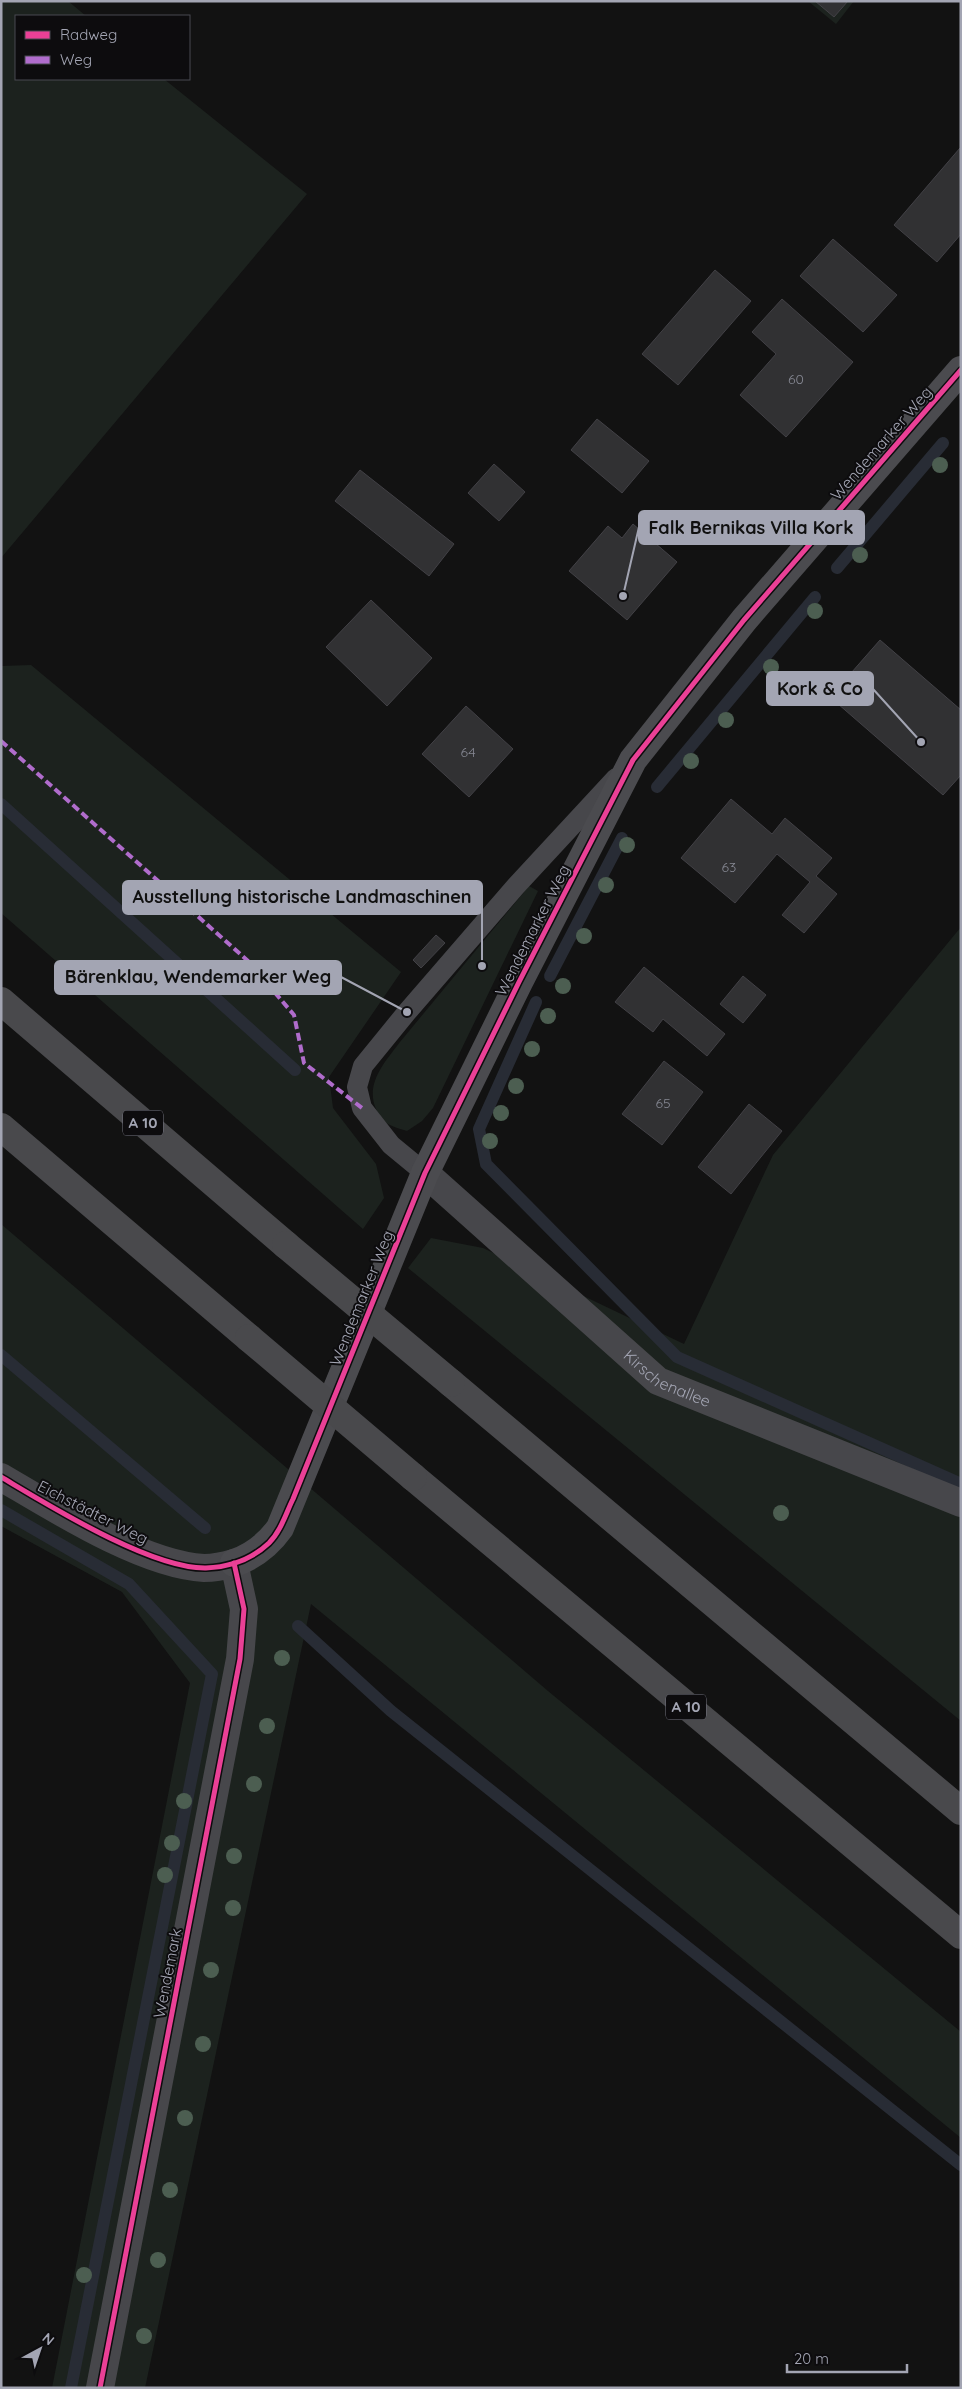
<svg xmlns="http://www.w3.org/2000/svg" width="962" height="2389" font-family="Quicksand,sans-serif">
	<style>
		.green { fill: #1c221e }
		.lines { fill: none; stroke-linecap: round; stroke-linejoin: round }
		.stream { stroke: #282c35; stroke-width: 12 }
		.building { fill: #313133; stroke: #424146 }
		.lane { stroke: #47474b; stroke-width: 20 }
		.street { stroke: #47474b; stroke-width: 28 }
		.secondary { stroke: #4b4b4f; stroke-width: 28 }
		.highway { stroke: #49494c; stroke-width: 28 }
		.highway-bridge { stroke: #49494c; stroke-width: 28 }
		.quiet { stroke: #b06ccc; stroke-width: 4; stroke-dasharray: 8 4; stroke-linecap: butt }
		.cycleway-casing { stroke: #0d0c0e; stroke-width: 8 }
		.cycleway { stroke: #ea4096; stroke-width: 5 }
		.tree { fill: #4c5e51 }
		.labels { text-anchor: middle; stroke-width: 4; stroke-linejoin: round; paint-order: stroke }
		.number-label { font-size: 14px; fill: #868893 }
		.shield { fill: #0d0c0e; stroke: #767782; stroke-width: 1 }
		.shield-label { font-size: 15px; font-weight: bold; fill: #a3a5b3 }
		.street-label { font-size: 16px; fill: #a3a5b3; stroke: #0d0c0e }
		.leader { fill: none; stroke: #a3a5b3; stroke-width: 2 }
		.callout-dot { fill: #a3a5b3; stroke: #0d0c0e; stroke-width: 2 }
		.callout { fill: #a3a5b3; stroke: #a3a5b3; stroke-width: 2 }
		.callout-label { font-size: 18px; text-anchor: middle; font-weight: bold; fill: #111 }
	</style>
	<rect width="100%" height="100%" fill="#121212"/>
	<g class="green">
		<polygon points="1,1 68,1 86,16 16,16 16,79 164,79 307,194 1,558"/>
		<polygon points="808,1 854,1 836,24"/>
		<polygon points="31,665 401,972 329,1077 333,1108 376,1164 384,1198 363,1229 1,913 1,666"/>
		<path d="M529,886L538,891L433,1108L422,1121L407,1131C401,1129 393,1127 388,1124C383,1121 378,1114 376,1109C365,1083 385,1062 400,1042Z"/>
		<polygon points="961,927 961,1721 408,1268 431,1238 483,1248 684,1344 773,1155"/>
		<polygon points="1,1224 548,1691 961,2032 961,2138 311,1604 145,2388 52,2388 190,1683 122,1592 1,1526"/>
	</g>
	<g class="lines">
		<g class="stream">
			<polyline points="837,568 943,443"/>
			<polyline points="657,787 815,597"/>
			<polyline points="1,804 295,1070"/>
			<polyline points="550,976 622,838"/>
			<polyline points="536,1002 479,1129 486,1164 677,1357 961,1484"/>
			<polyline points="1,1355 205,1528"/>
			<polyline points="1,1510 129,1584 212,1674 71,2388"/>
			<polyline points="298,1626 391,1711 961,2165"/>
		</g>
	</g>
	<g class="building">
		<polygon points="815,1 848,1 834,17"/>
		<polygon points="960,148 961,234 937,262 894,225"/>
		<polygon points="833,239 897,295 863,332 800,276"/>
		<polygon points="715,270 751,301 678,385 642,354"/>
		<polygon points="782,299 853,362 786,437 740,395 776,354 752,332"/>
		<polygon points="597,419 649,461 622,493 571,450"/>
		<polygon points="494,464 525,492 499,521 468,493"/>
		<polygon points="360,470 454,544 429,576 335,501"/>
		<polygon points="633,524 677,562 627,620 569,571 608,526 622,538"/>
		<polygon points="371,600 432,658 387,706 326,647"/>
		<polygon points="880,640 961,710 961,775 943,795 830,697"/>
		<polygon points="466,706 513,749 469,797 422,754"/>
		<polygon points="731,799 772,834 785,818 832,858 816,876 837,894 804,933 782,915 810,882 777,854 735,903 681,858"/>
		<polygon points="436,935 445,943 421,968 413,960"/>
		<polygon points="644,967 725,1034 707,1056 663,1019 653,1032 615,1002"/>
		<polygon points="743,976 766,995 743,1023 720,1004"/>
		<polygon points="664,1061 703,1092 662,1145 622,1114"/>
		<polygon points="749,1104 782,1131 731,1194 698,1167"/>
	</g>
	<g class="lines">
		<polyline class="lane" points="425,1173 391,1145 362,1108 357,1087 363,1066 407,1012 516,886 616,778"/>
		<g class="street">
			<path id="s1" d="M425,1173L658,1381L961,1503"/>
			<path d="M1,1477C54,1508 143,1565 204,1568C214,1568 224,1566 234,1563L244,1609L240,1659L100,2388"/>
		</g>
		<path class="secondary" d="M234,1563C254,1556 268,1545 280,1528L425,1173L519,982L633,760L744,620L961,370"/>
		<g class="highway">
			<polyline points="1,1001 286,1245"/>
			<polyline points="1,1127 249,1338"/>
			<polyline points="451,1383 961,1811"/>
			<polyline points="413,1477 961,1935"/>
		</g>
		<g class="highway-bridge">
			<polyline points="286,1245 451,1383"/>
			<polyline points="249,1338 413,1477"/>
		</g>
		<polyline class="quiet" points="1,741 248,961 294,1015 304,1063 362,1108"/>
		<defs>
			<g id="cycleway">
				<path d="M1,1477C50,1506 151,1569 206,1568C230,1567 252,1559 269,1543C281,1531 286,1513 293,1499L425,1173L519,982L633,760L744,620L961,370"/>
				<polyline points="100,2388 240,1659 244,1609 234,1563"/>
			</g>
		</defs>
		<use href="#cycleway" class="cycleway-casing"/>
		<use href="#cycleway" class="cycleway"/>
	</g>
	<g class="tree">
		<circle cx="940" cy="465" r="8"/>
		<circle cx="860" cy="555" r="8"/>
		<circle cx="815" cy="611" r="8"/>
		<circle cx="771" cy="667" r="8"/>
		<circle cx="726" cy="720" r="8"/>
		<circle cx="691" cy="761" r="8"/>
		<circle cx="627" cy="845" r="8"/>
		<circle cx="606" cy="885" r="8"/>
		<circle cx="584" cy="936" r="8"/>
		<circle cx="563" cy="986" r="8"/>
		<circle cx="548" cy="1016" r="8"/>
		<circle cx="532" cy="1049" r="8"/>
		<circle cx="516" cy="1086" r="8"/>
		<circle cx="501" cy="1113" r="8"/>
		<circle cx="490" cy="1141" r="8"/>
		<circle cx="781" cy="1513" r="8"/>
		<circle cx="282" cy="1658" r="8"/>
		<circle cx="267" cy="1726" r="8"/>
		<circle cx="254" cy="1784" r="8"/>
		<circle cx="184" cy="1801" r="8"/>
		<circle cx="172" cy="1843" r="8"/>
		<circle cx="234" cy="1856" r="8"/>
		<circle cx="165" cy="1875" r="8"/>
		<circle cx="233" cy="1908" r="8"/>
		<circle cx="211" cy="1970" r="8"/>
		<circle cx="203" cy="2044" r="8"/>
		<circle cx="185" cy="2118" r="8"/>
		<circle cx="170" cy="2190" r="8"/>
		<circle cx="158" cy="2260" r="8"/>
		<circle cx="84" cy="2275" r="8"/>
		<circle cx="144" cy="2336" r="8"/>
	</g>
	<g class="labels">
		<g class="number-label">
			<text x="796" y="384">60</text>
			<text x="468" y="757">64</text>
			<text x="729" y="872">63</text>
			<text x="663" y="1108">65</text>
		</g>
		<g class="shield">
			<rect x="123" y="1110.5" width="40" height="25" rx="4"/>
			<rect x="666" y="1694.5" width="40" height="25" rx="4"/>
		</g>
		<g class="shield-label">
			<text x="143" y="1128">A 10</text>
			<text x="686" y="1712">A 10</text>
		</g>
		<g class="street-label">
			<text transform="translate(881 443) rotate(-49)" y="6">Wendemarker Weg</text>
			<text transform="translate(532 930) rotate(-63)" y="6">Wendemarker Weg</text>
			<text transform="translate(361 1298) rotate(-68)" y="6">Wendemarker Weg</text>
			<text dy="6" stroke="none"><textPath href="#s1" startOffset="319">Kirschenallee</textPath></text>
			<text transform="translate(93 1512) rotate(27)" y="6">Eichstädter Weg</text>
			<text transform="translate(167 1973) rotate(-79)" y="6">Wendemark</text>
		</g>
	</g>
	<path class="leader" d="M623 596L639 527M921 742L873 689M482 966L482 897M407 1012L341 977"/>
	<g class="callout-dot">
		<circle cx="623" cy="596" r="5"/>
		<circle cx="921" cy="742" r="5"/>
		<circle cx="482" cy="966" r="5"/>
		<circle cx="407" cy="1012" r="5"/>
	</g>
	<g class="callout">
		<rect x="639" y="511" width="225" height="33" rx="5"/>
		<rect x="767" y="672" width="106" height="33" rx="5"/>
		<rect x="123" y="881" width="359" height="33" rx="5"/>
		<rect x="55" y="961" width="286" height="33" rx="5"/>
	</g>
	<g class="callout-label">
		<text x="751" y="534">Falk Bernikas Villa Kork</text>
		<text x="820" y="695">Kork &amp; Co</text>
		<text x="302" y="903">Ausstellung historische Landmaschinen</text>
		<text x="198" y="983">Bärenklau, Wendemarker Weg</text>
	</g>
	<rect width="962" height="2389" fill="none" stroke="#a3a5b3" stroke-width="5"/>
	<rect x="15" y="15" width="175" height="65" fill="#0d0c0e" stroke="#494950"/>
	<rect x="25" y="31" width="25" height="8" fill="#ea4096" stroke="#494950"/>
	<text x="60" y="40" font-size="15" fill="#a3a5b3">Radweg</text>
	<rect x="25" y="56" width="25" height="8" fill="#b06ccc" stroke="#494950"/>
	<text x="60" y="65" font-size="15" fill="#a3a5b3">Weg</text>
	<g transform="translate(40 2349) rotate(40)" stroke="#0d0c0e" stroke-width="4" paint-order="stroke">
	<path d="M0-4L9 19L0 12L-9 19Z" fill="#a3a5b3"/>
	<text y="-8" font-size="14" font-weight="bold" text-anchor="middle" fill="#a3a5b3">N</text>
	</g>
	<path d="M787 2364v8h120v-8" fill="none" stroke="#a3a5b3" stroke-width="2.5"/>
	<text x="794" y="2364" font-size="15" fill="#a3a5b3" stroke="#0d0c0e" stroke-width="4" paint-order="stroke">20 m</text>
</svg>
